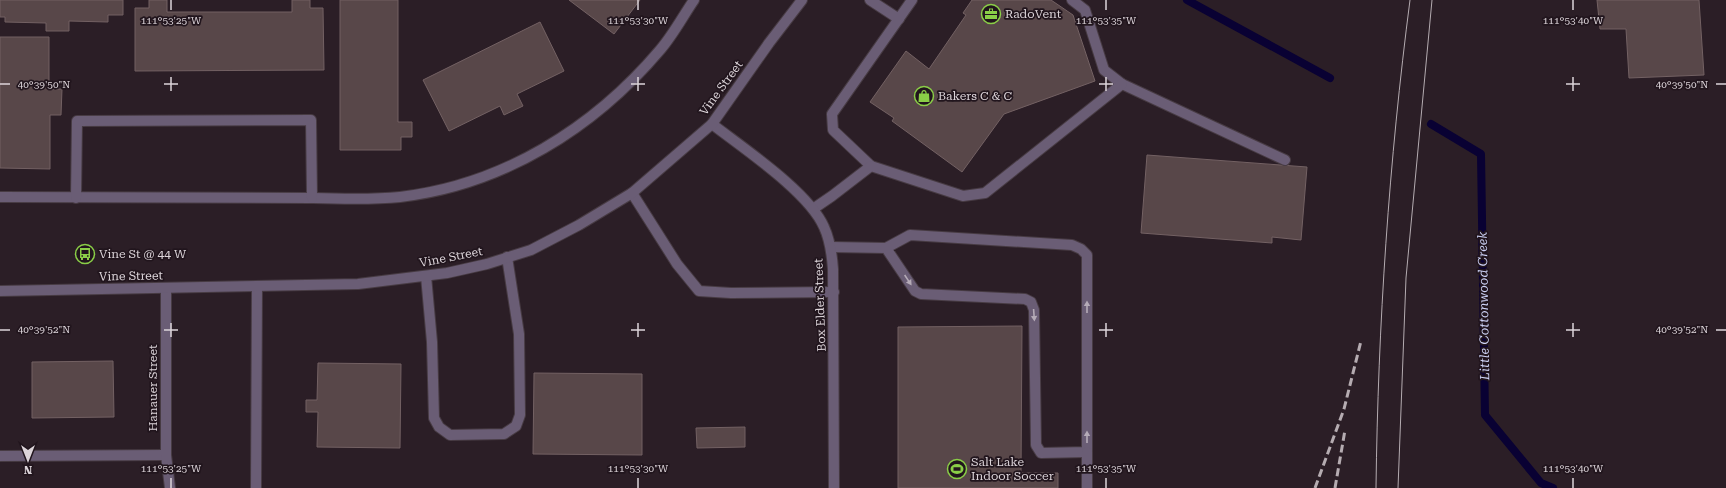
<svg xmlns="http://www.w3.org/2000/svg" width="1726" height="488" font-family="'Roboto Serif',serif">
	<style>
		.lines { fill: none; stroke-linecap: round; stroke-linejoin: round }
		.stream { stroke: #090133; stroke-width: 8 }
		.building { fill: #584749; stroke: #736163 }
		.service-casing { stroke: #473b43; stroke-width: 12 }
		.minor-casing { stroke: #473b43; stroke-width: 12 }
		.tertiary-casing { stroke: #473b43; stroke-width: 12 }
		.service { stroke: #6a5d75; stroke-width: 10 }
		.minor { stroke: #6a5d75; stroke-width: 10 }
		.tertiary { stroke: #6a5d75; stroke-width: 10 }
		.tram { stroke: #b5acb1; stroke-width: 1 }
		.rail { stroke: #b5acb1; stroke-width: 3; stroke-dasharray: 8 4; stroke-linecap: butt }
		.oneway { fill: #b5abb7 }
		.ticks { fill: none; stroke: #ddd5da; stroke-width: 1.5 }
		.labels { text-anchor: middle; stroke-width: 3.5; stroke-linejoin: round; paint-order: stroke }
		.poi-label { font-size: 12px; fill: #ddd5da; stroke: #21151d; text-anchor: start }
		.street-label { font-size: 12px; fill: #ddd5da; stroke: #21151d }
		.water-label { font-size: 13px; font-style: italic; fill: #cdd2f6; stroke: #21151d }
		.ticks-label { font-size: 10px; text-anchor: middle; fill: #ddd5da; stroke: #21151d; stroke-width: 3.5; stroke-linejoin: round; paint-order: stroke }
	</style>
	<rect width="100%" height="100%" fill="#2b1e26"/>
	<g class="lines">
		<g class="stream">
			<polyline points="1187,0 1330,78"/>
			<polyline points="1431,124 1481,154 1485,415 1541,483 1553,488"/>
		</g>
	</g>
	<g class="building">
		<polygon points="0,0 123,0 123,15 108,15 108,22 69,21 69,31 46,31 46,23 5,22 5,17 0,17"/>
		<polygon points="149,0 167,0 167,12 292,12 292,0 310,0 310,8 323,8 324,70 135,71 135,8 149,8"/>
		<polygon points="340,0 398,0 398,122 412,122 412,137 401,137 401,150 340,150"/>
		<polygon points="569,0 640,0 614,34"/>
		<polygon points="972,0 1051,0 1073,15 1095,81 1004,114 962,172 892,121 894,118 870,102 906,51 929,69 966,15 963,13"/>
		<polygon points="1597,0 1699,0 1704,75 1629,78 1626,29 1600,29"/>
		<polygon points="540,22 564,71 517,94 523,106 504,115 500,106 449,131 423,80"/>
		<polygon points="0,37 49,37 49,89 62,89 61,115 50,115 50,169 0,168"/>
		<polygon points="1147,155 1307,167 1301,240 1272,237 1272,243 1141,233"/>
		<polygon points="1022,326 1021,473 1058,473 1058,488 898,488 898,327"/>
		<polygon points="113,361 114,417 32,418 32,362"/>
		<polygon points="318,363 401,364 400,448 317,447 318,412 306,412 306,400 317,400"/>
		<polygon points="534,373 642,374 642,455 533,454"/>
		<polygon points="745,427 745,447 697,448 696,428"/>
	</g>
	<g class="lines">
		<defs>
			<g id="service">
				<polyline points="870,0 899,19"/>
				<polyline points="1072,0 1085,10 1104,70 1122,84 1285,160"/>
				<polyline points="871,166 833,130 832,114 912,0"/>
				<polyline points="632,193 677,264 699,291 731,293 834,292"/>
				<path d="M0,197L312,198C342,199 371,200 400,197C503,185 594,128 660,50C673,35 683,16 694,0"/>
				<polyline points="76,198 77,121 311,120 312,198"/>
				<polyline points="813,209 832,196 871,166 963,196 985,193 1122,84"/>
				<polyline points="831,247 886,248 910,235 1072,245 1081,249 1087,255 1087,452 1041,453 1036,445 1034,310 1031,302 1025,299 921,294 915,291 886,248"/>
				<polyline points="426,276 432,342 434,418 439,427 450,435 504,434 516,426 520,415 519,334 507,257"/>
				<polyline points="0,456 166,455"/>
				<polyline points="256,488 257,286"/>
				<polyline points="1087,488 1087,452"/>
			</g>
			<g id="minor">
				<path d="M712,124C743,148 809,192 824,227C830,240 832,255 833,269L834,488"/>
				<polyline points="166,289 166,455 170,488"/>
			</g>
			<polyline id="tertiary" points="0,291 358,284 447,273 487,264 531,250 579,225 632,193 712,124 769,43 802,0"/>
		</defs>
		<use href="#service" class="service-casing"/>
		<use href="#minor" class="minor-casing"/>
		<use href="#tertiary" class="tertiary-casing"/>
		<use href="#service" class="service"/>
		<use href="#minor" class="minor"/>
		<use href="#tertiary" class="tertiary"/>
		<g class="tram">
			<path d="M1376,488C1378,325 1389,161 1410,0"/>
			<polyline points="1398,488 1406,278 1432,0"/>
		</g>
		<g class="rail">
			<polyline points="1315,488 1344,409 1361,341"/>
			<polyline points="1335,488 1345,430"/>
		</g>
	</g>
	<defs><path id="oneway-solid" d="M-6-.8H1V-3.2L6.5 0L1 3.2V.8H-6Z"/></defs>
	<g class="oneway">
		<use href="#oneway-solid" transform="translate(908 280) rotate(56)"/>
		<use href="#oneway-solid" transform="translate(1087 307) rotate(-90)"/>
		<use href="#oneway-solid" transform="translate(1034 315) rotate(86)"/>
		<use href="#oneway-solid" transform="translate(1087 437) rotate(-90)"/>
	</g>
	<path class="ticks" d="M171,0V10M638,0V10M1106,0V10M1573,0V10M171,77V91M638,77V91M1106,77V91M1573,77V91M0,84H10M164,84H178M631,84H645M1099,84H1113M1566,84H1580M1716,84H1726M171,323V337M638,323V337M1106,323V337M1573,323V337M0,330H10M164,330H178M631,330H645M1099,330H1113M1566,330H1580M1716,330H1726M171,478V488M638,478V488M1106,478V488M1573,478V488"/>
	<defs>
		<symbol id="office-ring" viewBox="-11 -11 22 22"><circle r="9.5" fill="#21151d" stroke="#8ace47" stroke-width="1.5"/><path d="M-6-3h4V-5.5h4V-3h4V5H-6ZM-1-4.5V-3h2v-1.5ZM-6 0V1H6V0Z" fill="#8ace47"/></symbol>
		<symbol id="shop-ring" viewBox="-11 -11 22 22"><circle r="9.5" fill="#21151d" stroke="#8ace47" stroke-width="1.5"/><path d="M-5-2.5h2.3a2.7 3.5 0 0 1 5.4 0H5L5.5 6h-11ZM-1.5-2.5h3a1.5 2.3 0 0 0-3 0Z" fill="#8ace47"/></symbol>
		<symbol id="bus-ring" viewBox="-11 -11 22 22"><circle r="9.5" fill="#21151d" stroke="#8ace47" stroke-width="1.5"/><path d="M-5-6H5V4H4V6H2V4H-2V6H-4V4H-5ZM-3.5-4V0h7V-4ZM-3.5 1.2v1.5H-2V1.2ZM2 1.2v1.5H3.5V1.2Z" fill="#8ace47"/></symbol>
		<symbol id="stadium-ring" viewBox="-11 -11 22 22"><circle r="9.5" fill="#21151d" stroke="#8ace47" stroke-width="1.5"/><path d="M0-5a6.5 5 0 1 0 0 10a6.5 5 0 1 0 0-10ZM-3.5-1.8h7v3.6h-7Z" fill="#8ace47"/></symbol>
	</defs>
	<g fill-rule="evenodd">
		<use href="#office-ring" x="980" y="3" width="22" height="22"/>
		<use href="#shop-ring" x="913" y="85" width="22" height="22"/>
		<use href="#bus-ring" x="74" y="243" width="22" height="22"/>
		<use href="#stadium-ring" x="946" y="458" width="22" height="22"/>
	</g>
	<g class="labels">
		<g class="poi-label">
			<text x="1005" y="18">RadoVent</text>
			<text x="938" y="100">Bakers C &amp; C</text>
			<text x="99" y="258">Vine St @ 44 W</text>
			<text x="971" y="466">Salt Lake<tspan x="971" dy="14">Indoor Soccer</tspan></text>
		</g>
		<g class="street-label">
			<text transform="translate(721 88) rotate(-54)" y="4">Vine Street</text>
			<text transform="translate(451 257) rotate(-11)" y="4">Vine Street</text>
			<text transform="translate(131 276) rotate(-1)" y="4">Vine Street</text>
			<text transform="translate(820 305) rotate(-92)" y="4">Box Elder Street</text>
			<text transform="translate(153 388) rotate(-90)" y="4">Hanauer Street</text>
		</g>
		<g class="water-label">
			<text transform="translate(1483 306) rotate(-91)" y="5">Little Cottonwood Creek</text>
		</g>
	</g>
	<g class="ticks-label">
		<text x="171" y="24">111°53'25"W</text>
		<text x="638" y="24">111°53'30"W</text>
		<text x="1106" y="24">111°53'35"W</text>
		<text x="1573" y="24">111°53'40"W</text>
		<text x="1682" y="88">40°39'50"N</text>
		<text x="44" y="88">40°39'50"N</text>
		<text x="1682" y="333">40°39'52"N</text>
		<text x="44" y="333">40°39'52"N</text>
		<text x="171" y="472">111°53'25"W</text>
		<text x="638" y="472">111°53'30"W</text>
		<text x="1106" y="472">111°53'35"W</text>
		<text x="1573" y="472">111°53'40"W</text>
	</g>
	<g transform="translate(28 460) rotate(180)" stroke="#21151d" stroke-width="3" paint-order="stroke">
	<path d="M0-3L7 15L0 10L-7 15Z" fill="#ddd5da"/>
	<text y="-6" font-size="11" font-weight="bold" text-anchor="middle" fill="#ddd5da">N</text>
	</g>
</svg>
